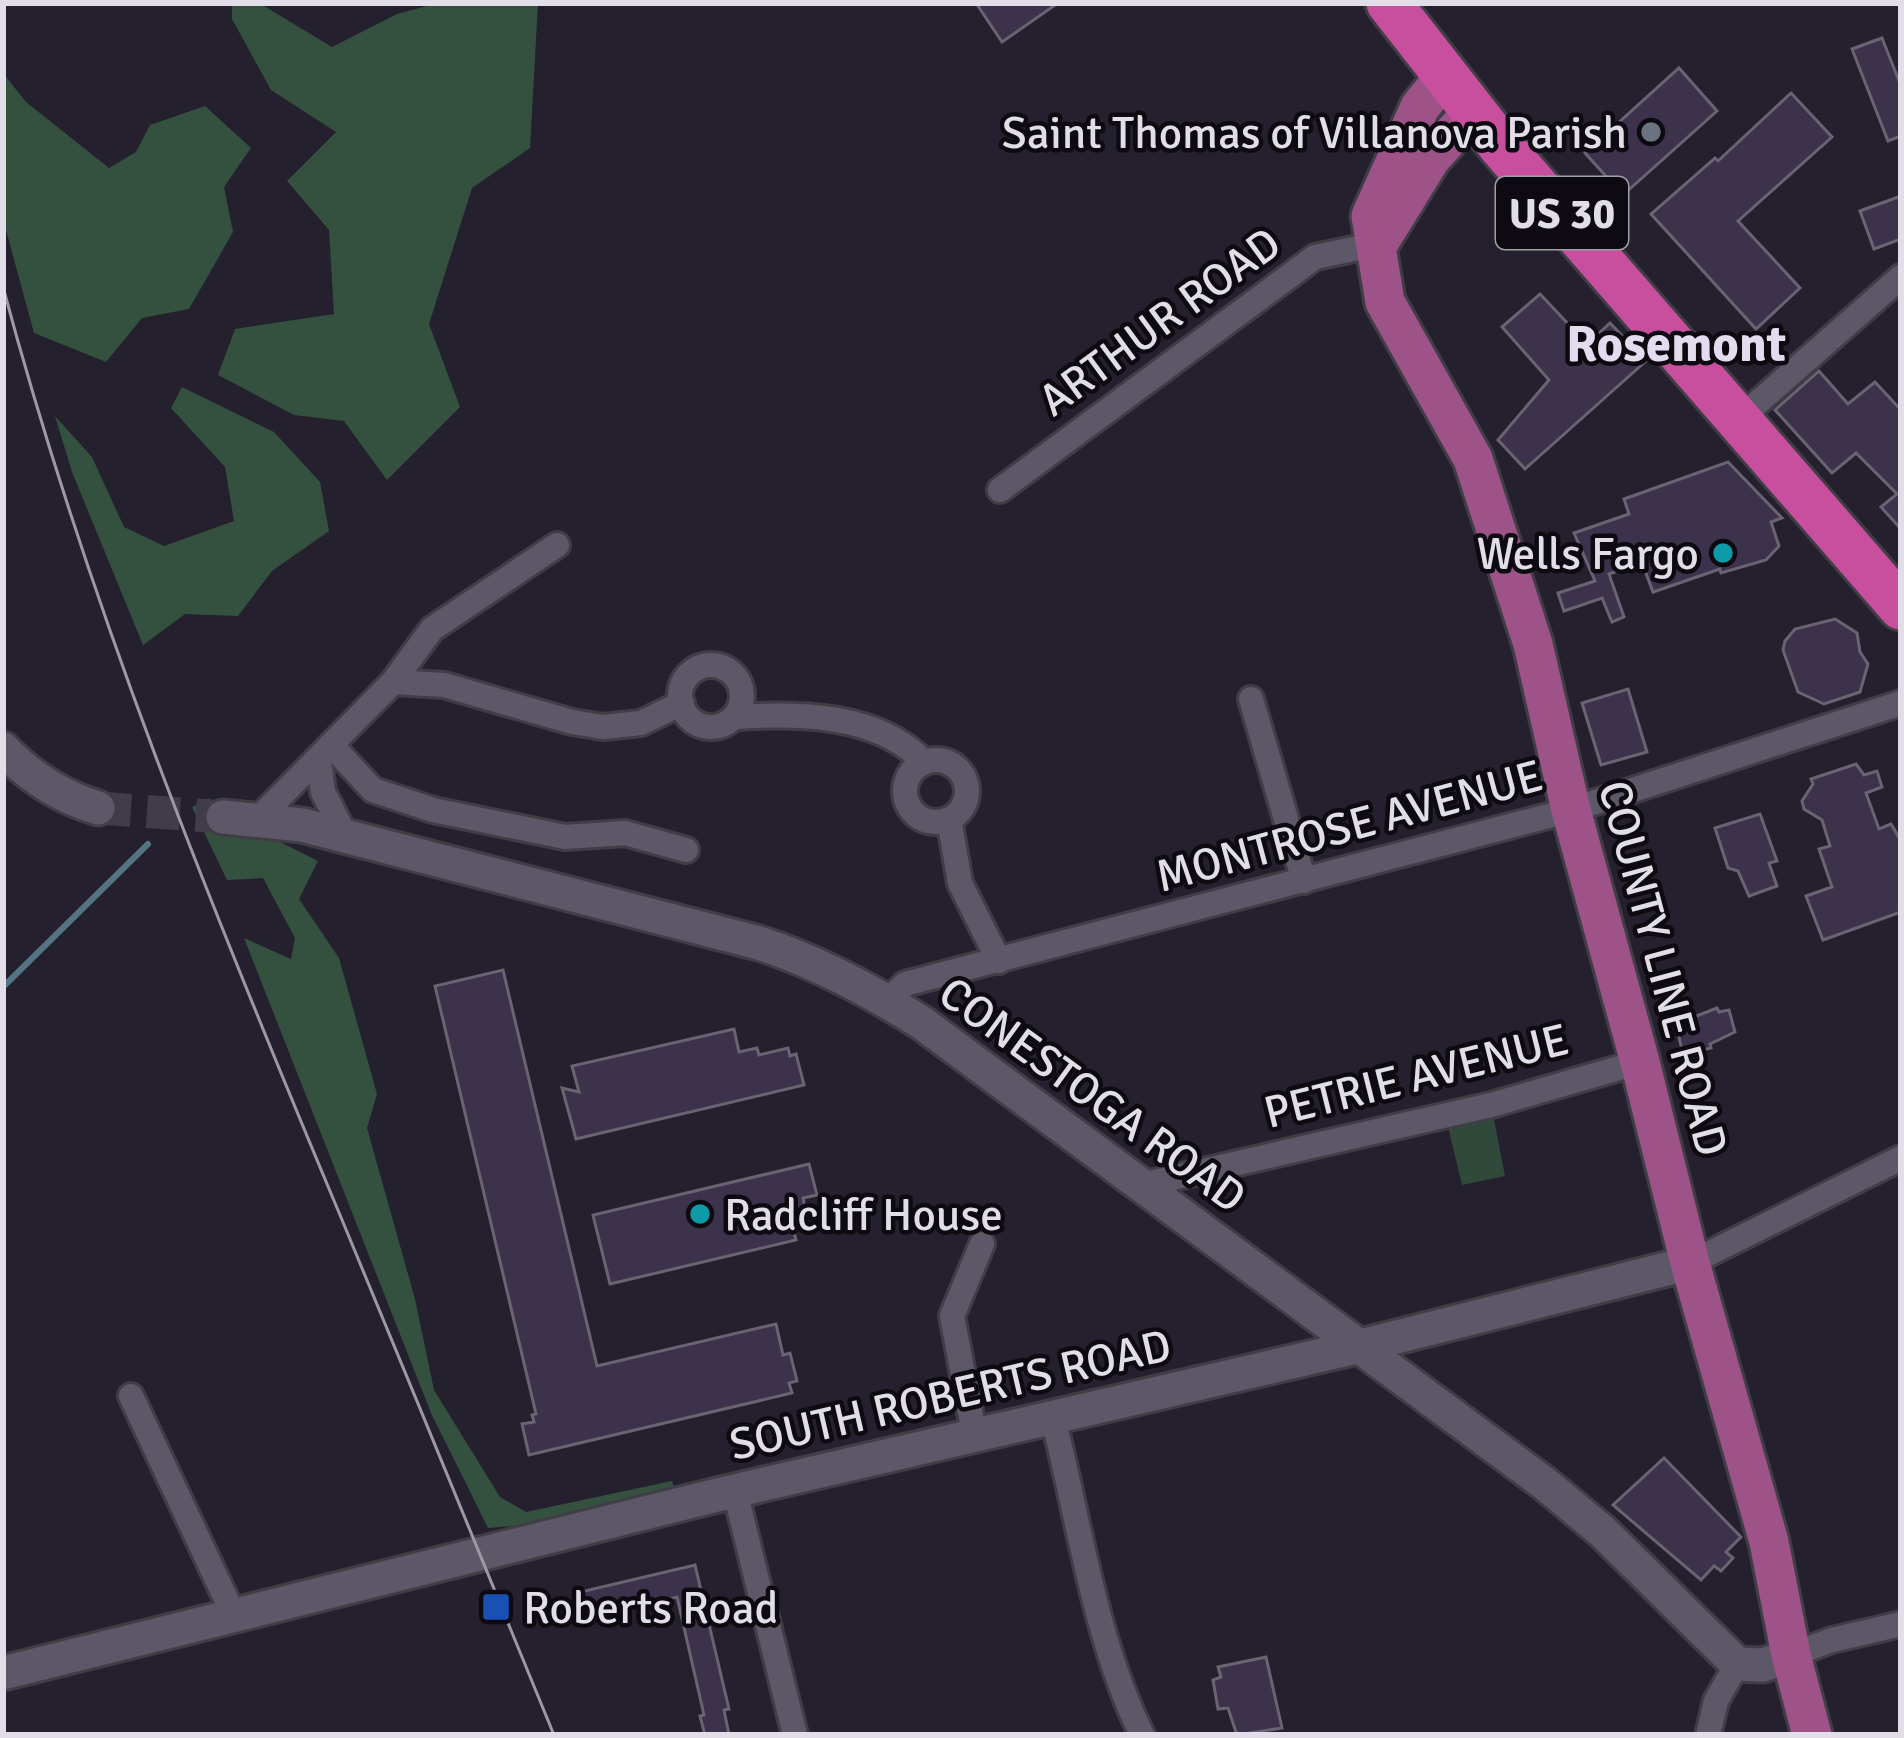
<svg xmlns="http://www.w3.org/2000/svg" width="1904" height="1738" font-family="Signika,sans-serif">
	<style>
		.green { fill: #31493a }
		.forest { fill: #34503f }
		.lines { fill: none; stroke-linecap: round; stroke-linejoin: round }
		.stream { stroke: #547484; stroke-width: 6 }
		.building { fill: #3c324b; stroke: #696372; stroke-width: 3 }
		.secondary-tunnel { stroke: #413c49; stroke-width: 33; stroke-dasharray: 33 16; stroke-linecap: butt }
		.street-casing { stroke: #413d47; stroke-width: 30 }
		.secondary-casing { stroke: #413d47; stroke-width: 39 }
		.primary-casing { stroke: #413d47; stroke-width: 45 }
		.highway-casing { stroke: #413d47; stroke-width: 51 }
		.street { stroke: #5d5867; stroke-width: 24 }
		.secondary { stroke: #5d5867; stroke-width: 33 }
		.primary { stroke: #9d5387; stroke-width: 39 }
		.highway { stroke: #c84f9d; stroke-width: 45 }
		.tram { stroke: #9d99a3; stroke-width: 3 }
		.worship-dot { fill: #6b7280; stroke: #0d0b11; stroke-width: 4.5 }
		.culture-dot { fill: #0f9aa8; stroke: #0d0b11; stroke-width: 4.5 }
		.transit-dot { fill: #1a4fb4; stroke: #0d0b11; stroke-width: 4.5 }
		.labels { text-anchor: middle; stroke-width: 9; stroke-linejoin: round; paint-order: stroke }
		.shield { fill: #0d0b11; stroke: #a19fa7; stroke-width: 3 }
		.shield-label { font-size: 42px; font-weight: bold; fill: #e1dee7 }
		.poi-label { font-size: 45px; fill: #e1dee7; stroke: #0d0b11; text-anchor: end }
		.street-label { font-size: 45px; fill: #e1dee7; stroke: #0d0b11 }
		.quarter-label { font-size: 51px; font-weight: bold; fill: #e2dcee; stroke: #0d0b11 }
	</style>
	<rect width="100%" height="100%" fill="#25202d"/>
	<polygon class="green" points="1491,1105 1505,1176 1462,1185 1445,1114"/>
	<g class="forest">
		<polygon points="232,3 259,3 332,47 397,14 438,3 538,3 530,148 472,188 429,324 460,407 387,480 344,421 294,415 218,375 235,329 334,314 329,230 287,181 336,132 271,90 232,19"/>
		<polygon points="3,73 26,102 109,168 136,152 150,125 205,106 251,148 224,187 233,232 189,309 142,318 106,362 34,333 3,219"/>
		<polygon points="182,387 274,432 320,482 329,531 272,571 238,616 185,614 143,645 72,472 55,416 92,457 124,527 164,546 234,521 225,467 171,408"/>
		<polygon points="209,798 226,833 264,834 318,861 299,899 339,958 377,1094 367,1128 415,1299 434,1390 500,1497 526,1512 672,1481 675,1489 528,1525 488,1528 431,1413 244,938 291,959 295,938 263,878 227,880 192,807"/>
	</g>
	<g class="lines">
		<polyline class="stream" points="3,987 148,844"/>
	</g>
	<g class="building">
		<polygon points="976,3 1058,3 1002,42"/>
		<polygon points="1882,38 1901,86 1901,136 1888,141 1852,49"/>
		<polygon points="1679,68 1717,111 1623,195 1585,153"/>
		<polygon points="1791,93 1832,137 1738,221 1800,288 1756,329 1651,214 1715,158 1718,161"/>
		<polygon points="1901,196 1901,239 1874,249 1860,211"/>
		<polygon points="1540,294 1587,344 1610,323 1646,361 1525,469 1498,440 1549,380 1502,327"/>
		<polygon points="1819,371 1848,404 1875,382 1901,410 1901,529 1881,507 1897,494 1856,453 1832,473 1775,410"/>
		<polygon points="1728,462 1782,518 1771,522 1779,546 1766,560 1721,573 1720,569 1653,592 1642,563 1609,574 1624,617 1612,622 1602,598 1564,611 1558,593 1595,581 1574,533 1629,514 1624,499"/>
		<polygon points="1835,619 1857,633 1860,652 1868,664 1860,692 1824,704 1798,692 1783,650 1785,641 1795,629"/>
		<polygon points="1628,689 1647,752 1601,765 1582,703"/>
		<polygon points="1856,764 1864,775 1877,771 1882,787 1866,793 1879,829 1891,824 1901,841 1901,912 1823,940 1806,896 1832,887 1819,849 1830,846 1822,820 1804,809 1802,801 1813,784 1811,779"/>
		<polygon points="1760,814 1777,861 1769,863 1777,886 1749,896 1738,871 1728,868 1715,828"/>
		<polygon points="503,970 597,1366 776,1324 783,1355 790,1353 797,1381 789,1383 792,1393 529,1455 522,1424 534,1422 532,1415 536,1414 435,986"/>
		<polygon points="1717,1008 1719,1012 1729,1010 1735,1032 1710,1044 1711,1048 1683,1055 1676,1024"/>
		<polygon points="734,1029 739,1052 757,1048 759,1055 788,1048 790,1056 796,1054 804,1085 576,1139 562,1088 579,1092 572,1066"/>
		<polygon points="809,1164 817,1195 803,1198 806,1212 790,1217 796,1240 610,1284 593,1215"/>
		<polygon points="1664,1458 1741,1537 1726,1552 1733,1558 1721,1571 1714,1566 1701,1580 1613,1505"/>
		<polygon points="695,1565 729,1709 724,1710 729,1735 705,1735 700,1716 704,1715 677,1597 582,1620 576,1593"/>
		<polygon points="1266,1657 1282,1728 1237,1735 1228,1708 1218,1709 1213,1680 1221,1677 1218,1667"/>
	</g>
	<g class="lines">
		<polyline class="secondary-tunnel" points="98,808 223,817"/>
		<defs>
			<g id="street">
				<polyline points="1738,420 1901,277"/>
				<polyline points="1000,490 1315,257 1378,244"/>
				<circle cx="711" cy="696" r="31"/>
				<polyline points="393,682 444,685 572,722 603,727 641,723 682,703"/>
				<polyline points="1251,699 1304,881"/>
				<path d="M735,717C798,713 877,713 924,762"/>
				<polyline points="331,745 373,790 433,810 565,837 625,833 686,850"/>
				<circle cx="936" cy="791" r="31"/>
				<polyline points="319,761 323,792 345,835"/>
				<polyline points="258,819 393,682 432,629 557,545"/>
				<polyline points="949,819 960,883 999,961"/>
				<polyline points="888,1001 905,984 1571,810 1901,703"/>
				<polyline points="1142,1185 1491,1105 1640,1062"/>
				<polyline points="1690,1263 1901,1158"/>
				<polyline points="131,1396 235,1618"/>
				<path d="M1053,1418C1080,1524 1094,1637 1142,1735"/>
				<polyline points="974,1433 952,1316 982,1244"/>
				<polyline points="735,1491 795,1735"/>
				<polyline points="1791,1655 1832,1640 1901,1624"/>
				<polyline points="1708,1735 1716,1701 1737,1664"/>
			</g>
			<g id="secondary">
				<path d="M3,749C30,777 61,797 98,808"/>
				<path d="M223,817L302,825L759,943C818,962 870,990 922,1023L1544,1483L1603,1532L1737,1664L1763,1665L1791,1655"/>
				<polyline points="3,1673 717,1495 1361,1346 1690,1263"/>
			</g>
			<g id="primary">
				<polyline points="1445,76 1420,107 1371,216 1385,302 1473,459 1533,644 1571,810 1640,1062 1690,1263 1769,1542 1791,1655 1812,1735"/>
				<polyline points="1378,244 1431,158 1472,113"/>
			</g>
			<polyline id="highway" points="1389,3 1500,145 1901,607"/>
		</defs>
		<use href="#street" class="street-casing"/>
		<use href="#secondary" class="secondary-casing"/>
		<use href="#primary" class="primary-casing"/>
		<use href="#highway" class="highway-casing"/>
		<use href="#street" class="street"/>
		<use href="#secondary" class="secondary"/>
		<use href="#primary" class="primary"/>
		<use href="#highway" class="highway"/>
		<path class="tram" d="M3,287C88,605 213,912 340,1215C412,1388 483,1562 554,1735"/>
	</g>
	<circle class="worship-dot" cx="1651" cy="132" r="12"/>
	<g class="culture-dot">
		<circle cx="1723" cy="553" r="12"/>
		<circle cx="700" cy="1214" r="12"/>
	</g>
	<rect class="transit-dot" x="481" y="1592" width="30" height="30" rx="6"/>
	<g class="labels">
		<rect class="shield" x="1496" y="177" width="132" height="72" rx="9"/>
		<g class="shield-label">
			<text x="1562" y="228">US 30</text>
		</g>
		<g class="poi-label">
			<text x="1627" y="148">Saint Thomas of Villanova Parish</text>
			<text x="1699" y="569">Wells Fargo</text>
			<text x="724" y="1230" text-anchor="start">Radcliff House</text>
			<text x="523" y="1623" text-anchor="start">Roberts Road</text>
		</g>
		<g class="street-label">
			<text transform="translate(1159 321) rotate(-36)" y="16">ARTHUR ROAD</text>
			<text transform="translate(1349 825) rotate(-15)" y="16">MONTROSE AVENUE</text>
			<text transform="translate(1664 968) rotate(75)" y="16">COUNTY LINE ROAD</text>
			<text transform="translate(1416 1075) rotate(-14)" y="16">PETRIE AVENUE</text>
			<text transform="translate(1093 1094) rotate(36)" y="16">CONESTOGA ROAD</text>
			<text transform="translate(950 1394) rotate(-13)" y="16">SOUTH ROBERTS ROAD</text>
		</g>
		<g class="quarter-label">
			<text x="1676" y="361">Rosemont</text>
		</g>
	</g>
	<rect width="1904" height="1738" fill="none" stroke="#e1dee7" stroke-width="12"/>
</svg>
